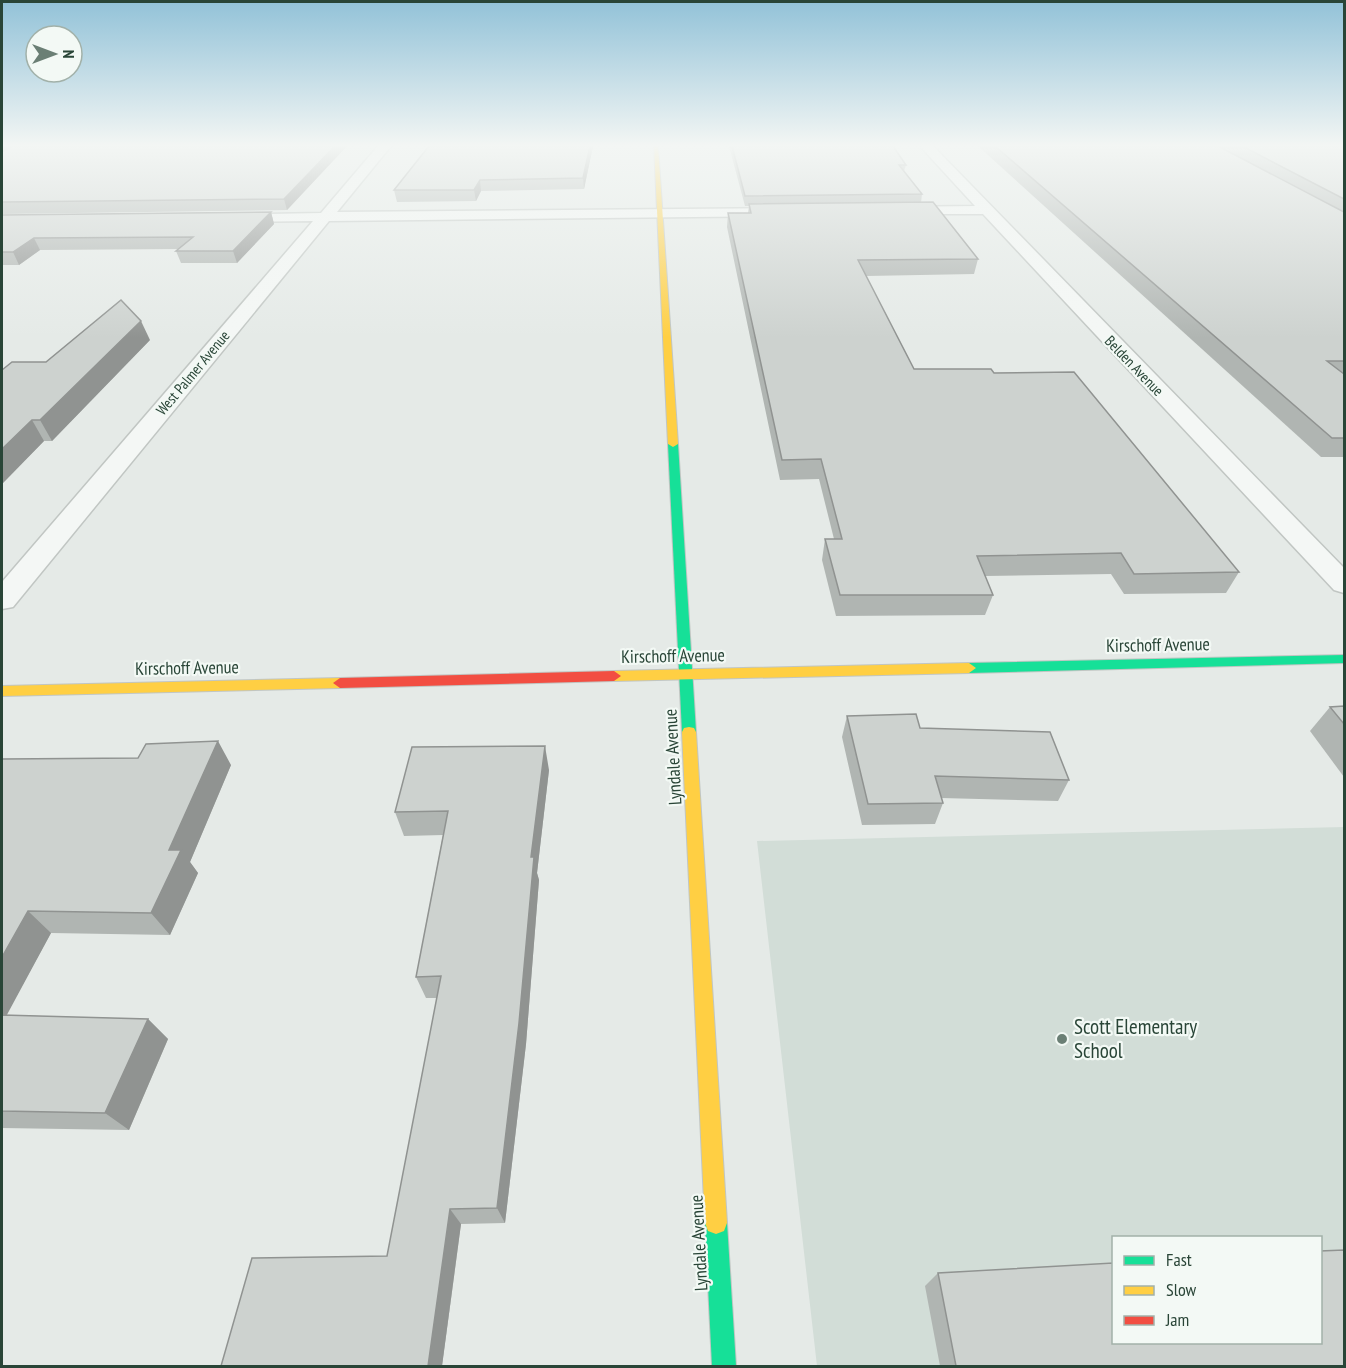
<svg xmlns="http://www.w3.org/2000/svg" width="1346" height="1368" font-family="'PT Sans Narrow',sans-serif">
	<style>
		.built { fill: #d2ddd7; fill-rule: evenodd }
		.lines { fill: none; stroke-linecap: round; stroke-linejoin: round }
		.street-casing { stroke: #c1c6c3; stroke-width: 3 }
		.fast-casing { stroke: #c1c6c3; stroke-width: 2 }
		.slow-casing { stroke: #c1c6c3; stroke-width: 2 }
		.jam-casing { stroke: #c1c6c3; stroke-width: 2 }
		.street { fill: #f4f7f5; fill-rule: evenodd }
		.fast { fill: #16e098; fill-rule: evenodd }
		.slow { fill: #ffcf43; fill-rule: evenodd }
		.jam { fill: #f24e42; fill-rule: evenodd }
		.wall { fill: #b0b5b2 }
		.shaded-wall { fill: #909391 }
		.building { fill: #cdd2cf; stroke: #909391; stroke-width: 1.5 }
		.poi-dot { fill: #6b7f75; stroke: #f3f9f5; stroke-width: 2 }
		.labels { text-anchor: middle; stroke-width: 4.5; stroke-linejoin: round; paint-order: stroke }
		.far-street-label { font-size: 15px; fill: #294537; stroke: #f3f9f5 }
		.street-label { font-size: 18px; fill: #294537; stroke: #f3f9f5 }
		.near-poi-label { font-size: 21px; fill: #294537; stroke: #f3f9f5; text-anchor: start }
	</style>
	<rect width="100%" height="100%" fill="#e5eae7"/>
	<path class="built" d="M1344,827V1366H817L757,841ZM1114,1238H1320V1342H1114Z"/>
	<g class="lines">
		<defs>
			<g id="street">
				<polygon points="378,146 391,146 337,212 792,208 799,212 792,216 329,221 13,607 2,609 2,582 313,221 228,222 223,221 221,218 223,215 321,213"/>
				<polygon points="920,146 933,146 1344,568 1344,593 1334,590 983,214 889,214 887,211 894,207 975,206"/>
			</g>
			<g id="fast">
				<polygon points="673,441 678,444 696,732 694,736 684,736 682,732 668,444"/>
				<polygon points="1344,655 1344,663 969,673 962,668 969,663"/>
				<polygon points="716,1212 724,1215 727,1223 736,1366 712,1366 705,1223 708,1215"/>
			</g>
			<g id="slow">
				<polygon points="654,146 658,146 678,444 673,447 668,444"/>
				<polygon points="969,663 976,668 969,673 614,681 607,676 614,671"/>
				<polygon points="340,678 347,683 340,688 2,696 2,686"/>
				<polygon points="689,727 694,728 696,732 727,1223 724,1231 716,1234 708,1231 705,1223 682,732 684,728"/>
			</g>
			<polygon id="jam" points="614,671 621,676 614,681 340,688 333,683 340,678"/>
		</defs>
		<use href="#street" class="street-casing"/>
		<use href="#fast" class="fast-casing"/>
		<use href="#slow" class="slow-casing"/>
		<use href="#jam" class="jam-casing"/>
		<use href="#street" class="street"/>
		<use href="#fast" class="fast"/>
		<use href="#slow" class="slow"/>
		<use href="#jam" class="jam"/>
	</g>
	<g class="wall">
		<polygon points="347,146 287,210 2,214 2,152"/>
		<polygon points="429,146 593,146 584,189 481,191 476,201 397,202 394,190"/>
		<polygon points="729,146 893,146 906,165 904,171 922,194 921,203 978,259 974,274 866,276 914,369 994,373 1239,572 1226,593 1124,594 1111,574 985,576 993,595 985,615 836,616 822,560 825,539 834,539 819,479 780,480 727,227 728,213 748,213 749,206 745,206"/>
		<polygon points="978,146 1344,146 1344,457 1321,457"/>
		<polygon points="271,212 274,224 237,263 181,263 176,251 179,249 40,250 19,265 2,265 2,215"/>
		<polygon points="150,340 52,441 44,441 2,484 46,362"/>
		<polygon points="1344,706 1344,777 1310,731 1330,707"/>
		<polygon points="847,716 920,728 1069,780 1058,801 941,798 943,803 935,824 862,825 842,737"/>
		<polygon points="2,759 231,765 190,862 198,873 170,935 51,933 6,1015 148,1019 168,1039 129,1130 2,1128"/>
		<polygon points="549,770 537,873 539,880 526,1044 505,1223 461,1224 442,1366 221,1366 387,1256 437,998 426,998 416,977 443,835 404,836 395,812"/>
		<polygon points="938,1273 1344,1366 940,1366 925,1286"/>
	</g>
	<g class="shaded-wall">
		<polygon points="2,146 11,146 2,151"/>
		<polygon points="335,146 347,146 287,210 284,199"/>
		<polygon points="590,146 593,146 584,189 583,178"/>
		<polygon points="480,180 481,191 476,201 474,190"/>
		<polygon points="271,212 274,224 237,263 233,251"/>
		<polygon points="34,238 40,250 19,265 13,252"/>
		<polygon points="141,321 150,340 52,441 40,420"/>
		<polygon points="32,420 44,441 2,484 2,449"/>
		<polygon points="218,741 231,765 190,862 198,873 170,935 151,913 169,850"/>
		<polygon points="545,746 549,770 537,873 539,880 526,1044 505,1223 497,1208 531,857"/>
		<polygon points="28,911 51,933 2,1024 2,957"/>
		<polygon points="148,1019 168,1039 129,1130 105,1113"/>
		<polygon points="450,1209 461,1224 442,1366 428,1366"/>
	</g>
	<g class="building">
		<polygon points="12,146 335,146 284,199 2,202 2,152"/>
		<polygon points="429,146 590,146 583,178 480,180 474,190 394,190"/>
		<polygon points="732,146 893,146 906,165 899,165 922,194 745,196"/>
		<polygon points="995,146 1218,146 1344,212 1344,361 1327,361 1344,374 1344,438 1332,438"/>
		<polygon points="1242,146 1344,146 1344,199"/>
		<polygon points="933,202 978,259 858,260 914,369 991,369 994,373 1074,372 1239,572 1134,574 1121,553 977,556 993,595 840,595 825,539 842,539 821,459 782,460 728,213 751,213 749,204"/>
		<polygon points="271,212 233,251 176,251 193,237 34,238 13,252 2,252 2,215"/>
		<polygon points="121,300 141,321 40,420 32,420 2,449 2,370 12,362 46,362"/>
		<polygon points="1344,706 1344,724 1330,707"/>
		<polygon points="916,714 920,728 1050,732 1069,780 935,776 943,803 868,804 847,716"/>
		<polygon points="218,741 169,850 181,850 151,913 28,911 2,957 2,759 138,758 146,744"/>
		<polygon points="545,746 531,857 534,857 519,1023 497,1208 450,1209 428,1366 221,1366 252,1258 387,1256 441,976 416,977 448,811 395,812 412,747"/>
		<polygon points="2,1015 148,1019 105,1113 2,1111"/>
		<polygon points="1344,1250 1344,1366 956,1366 938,1273 1113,1263 1113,1342 1320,1342 1320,1251"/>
	</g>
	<linearGradient id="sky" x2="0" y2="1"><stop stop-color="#92c2d8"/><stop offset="0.43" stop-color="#f3f6f4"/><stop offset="1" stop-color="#f3f6f4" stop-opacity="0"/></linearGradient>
	<rect width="1346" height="338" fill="url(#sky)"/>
	<circle class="poi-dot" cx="1062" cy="1039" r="6"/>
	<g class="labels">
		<g class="far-street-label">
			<text transform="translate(1134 366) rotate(46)" y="5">Belden Avenue</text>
			<text transform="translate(193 373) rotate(-50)" y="5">West Palmer Avenue</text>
		</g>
		<g class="street-label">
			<text transform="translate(1158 645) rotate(-1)" y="6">Kirschoff Avenue</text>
			<text transform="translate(673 656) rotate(-1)" y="6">Kirschoff Avenue</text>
			<text transform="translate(187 668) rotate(-1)" y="6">Kirschoff Avenue</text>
			<text transform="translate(673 757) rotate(-93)" y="6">Lyndale Avenue</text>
			<text transform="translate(699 1243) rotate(-93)" y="6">Lyndale Avenue</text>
		</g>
		<g class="near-poi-label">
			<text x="1074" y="1034">Scott Elementary<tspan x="1074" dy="24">School</tspan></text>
		</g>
	</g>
	<rect width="1346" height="1368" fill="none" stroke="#294537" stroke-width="6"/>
	<rect x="1112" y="1236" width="210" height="108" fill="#f3f9f5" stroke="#a2b1a9" stroke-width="1.5"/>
	<rect x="1124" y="1256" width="30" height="9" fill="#16e098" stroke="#a2b1a9" stroke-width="1.5"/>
	<text x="1166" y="1266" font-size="18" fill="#294537">Fast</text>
	<rect x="1124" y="1286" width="30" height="9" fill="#ffcf43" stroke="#a2b1a9" stroke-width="1.5"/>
	<text x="1166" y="1296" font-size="18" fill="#294537">Slow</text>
	<rect x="1124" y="1316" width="30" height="9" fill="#f24e42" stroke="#a2b1a9" stroke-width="1.5"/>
	<text x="1166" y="1326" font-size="18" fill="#294537">Jam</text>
	<g transform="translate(54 54) rotate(90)"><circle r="28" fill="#f3f9f5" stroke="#a2b1a9" stroke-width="1.5"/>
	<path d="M0-4.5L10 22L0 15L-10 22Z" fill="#6b7f75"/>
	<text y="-9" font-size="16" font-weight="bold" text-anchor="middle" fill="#294537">N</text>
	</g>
</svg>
